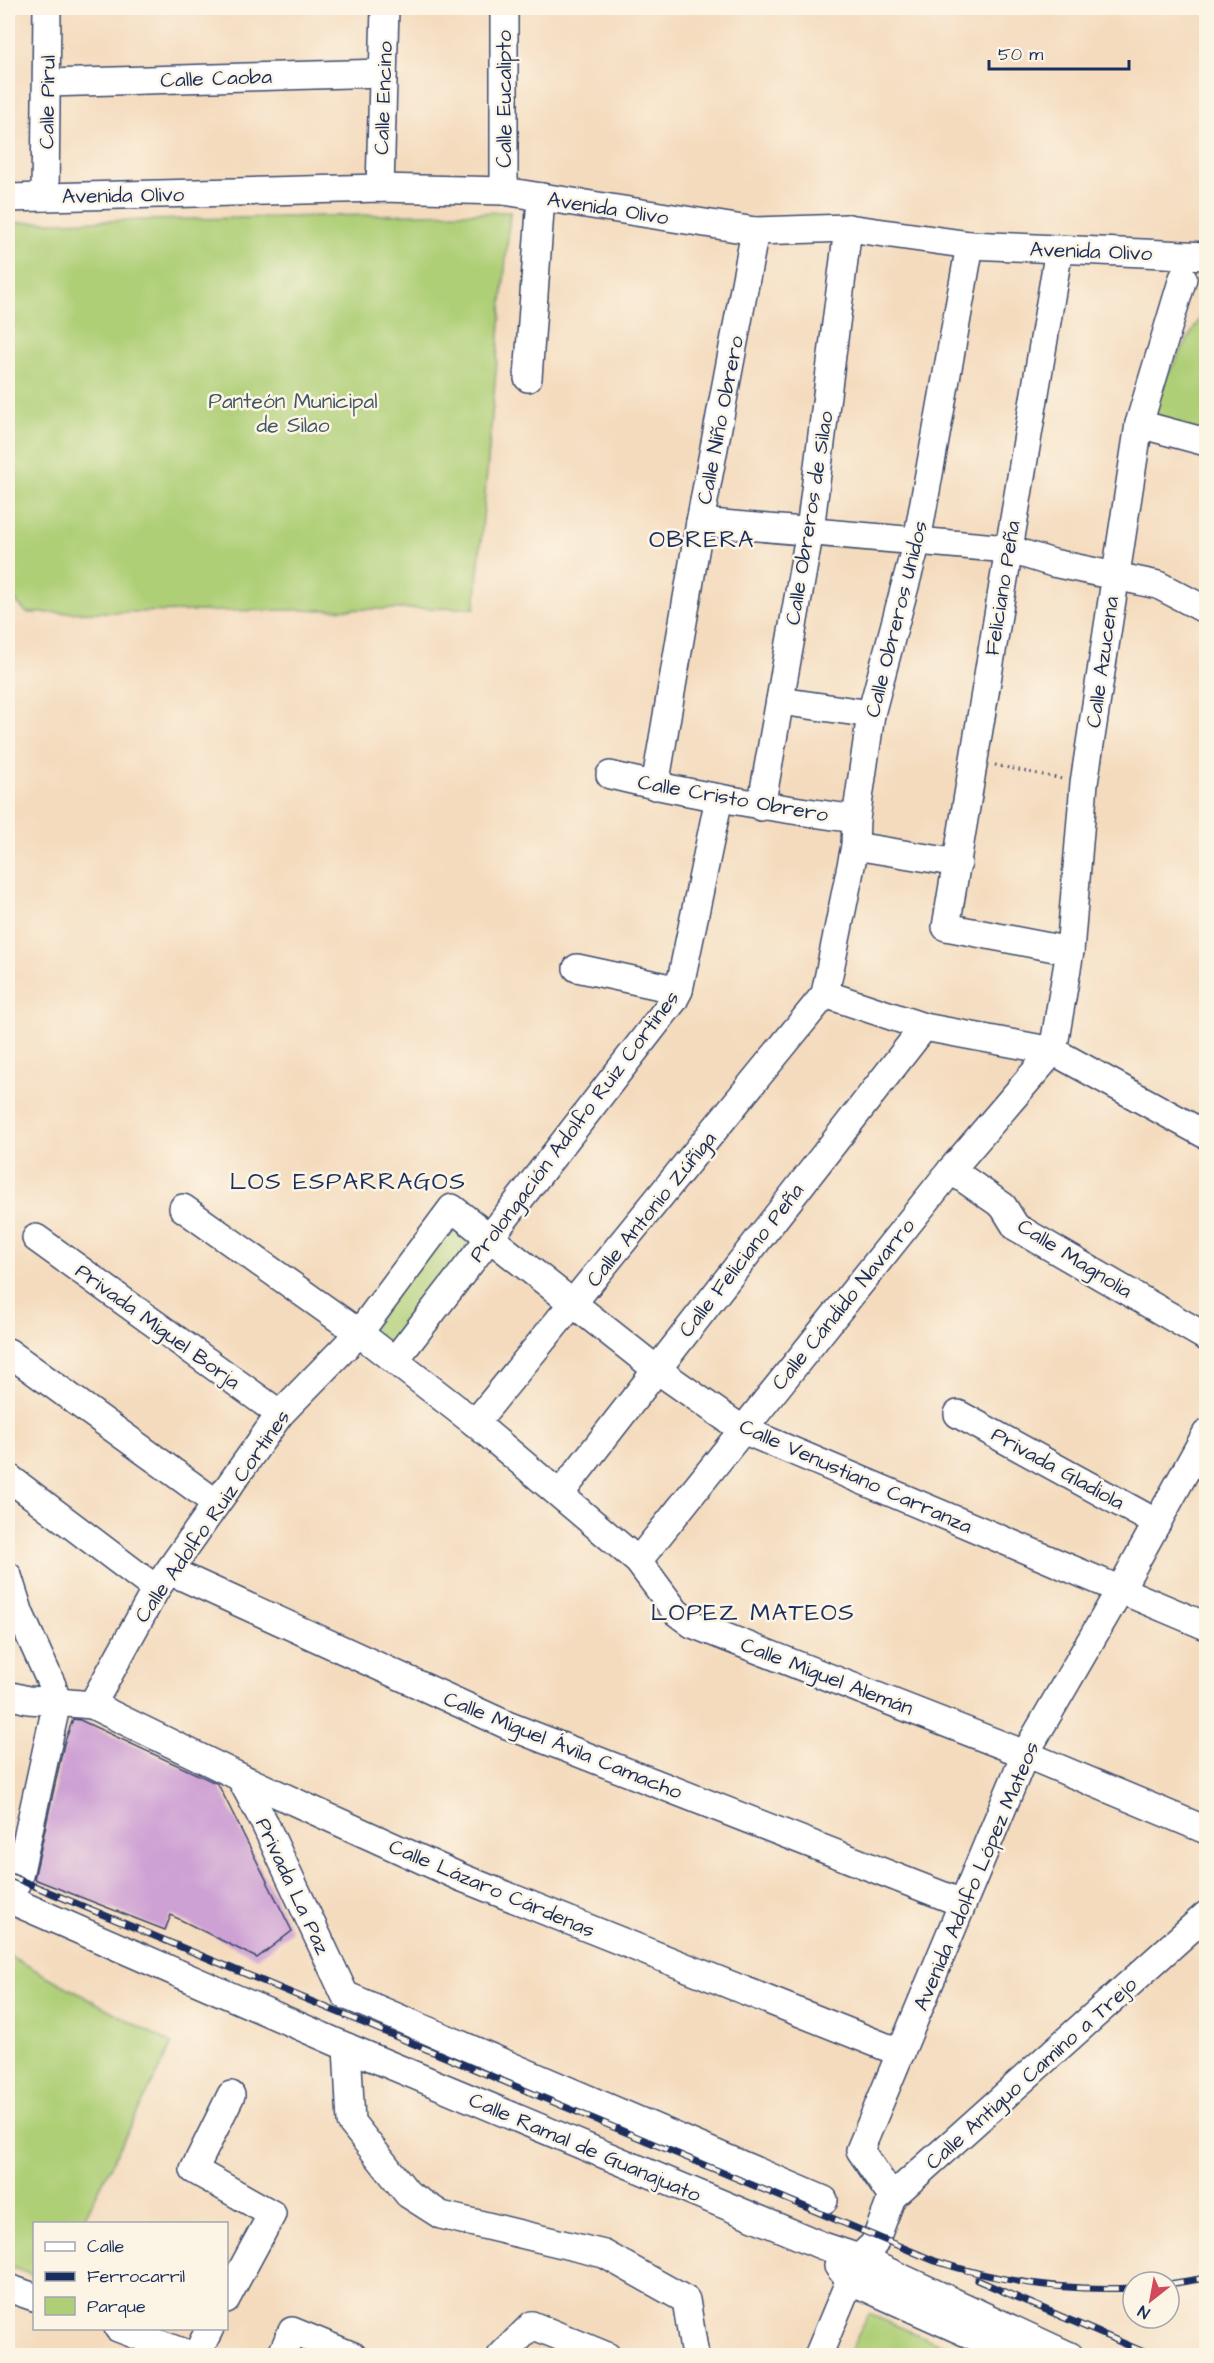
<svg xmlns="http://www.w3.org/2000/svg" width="1214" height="2363" font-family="'Architects Daughter',sans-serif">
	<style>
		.green { fill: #afcf77; stroke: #657f6a; stroke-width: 1.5 }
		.building { fill: #cea1d4 }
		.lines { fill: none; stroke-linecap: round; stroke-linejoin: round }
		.minor-casing { stroke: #3c496c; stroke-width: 30 }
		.path { stroke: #3c496c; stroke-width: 3; stroke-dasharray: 1.5 4.5; stroke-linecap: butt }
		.minor { stroke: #fff; stroke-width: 27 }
		.rail-casing { stroke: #1b2f5e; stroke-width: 7 }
		.rail { stroke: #fcf5e5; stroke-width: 4.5; stroke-dasharray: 14; stroke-linecap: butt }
		.labels { text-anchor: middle; stroke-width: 5; stroke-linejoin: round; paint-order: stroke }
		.street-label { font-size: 21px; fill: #1b2f5e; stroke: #fcf5e5 }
		.park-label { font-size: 21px; fill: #405764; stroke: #fcf5e5 }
		.quarter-label { font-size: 24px; letter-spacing: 1.5px; fill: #1b2f5e; stroke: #fcf5e5 }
	</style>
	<rect width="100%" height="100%" fill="#fcf5e5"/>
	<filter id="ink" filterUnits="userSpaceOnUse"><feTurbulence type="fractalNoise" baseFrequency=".0167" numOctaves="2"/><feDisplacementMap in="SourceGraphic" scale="12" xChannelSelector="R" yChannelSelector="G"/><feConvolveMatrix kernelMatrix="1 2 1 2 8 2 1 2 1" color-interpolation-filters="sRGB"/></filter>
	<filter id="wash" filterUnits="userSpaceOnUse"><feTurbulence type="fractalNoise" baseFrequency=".008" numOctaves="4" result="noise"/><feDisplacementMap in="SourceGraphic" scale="24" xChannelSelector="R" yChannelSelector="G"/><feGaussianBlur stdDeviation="1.35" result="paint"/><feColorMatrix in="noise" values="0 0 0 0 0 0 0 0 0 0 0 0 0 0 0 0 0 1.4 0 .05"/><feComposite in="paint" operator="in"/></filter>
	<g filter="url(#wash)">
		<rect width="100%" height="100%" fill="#f4dbbe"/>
		<g class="green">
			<polygon points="510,212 475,608 27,613 8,593 8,223"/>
			<polygon points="1206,308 1206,442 1139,424"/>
			<polygon points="449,1219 475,1240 395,1350 369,1330"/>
			<polygon points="8,1955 172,2044 82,2223 34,2224 34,2276 8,2266"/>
			<polygon points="869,2314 966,2355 848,2355"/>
		</g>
		<g id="blocks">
			<polygon class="building" points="73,1719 80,1720 218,1784 292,1931 257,1958 171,1915 165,1930 34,1879 64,1744"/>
		</g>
	</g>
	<g filter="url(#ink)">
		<use href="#blocks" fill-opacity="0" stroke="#3c496c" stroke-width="1.5"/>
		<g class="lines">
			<defs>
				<g id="minor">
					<polyline points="48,83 383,73"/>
					<polyline points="380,188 385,8"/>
					<polyline points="504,191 504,8"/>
					<polyline points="45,197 47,8"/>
					<polyline points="8,198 380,188 504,191 755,231 848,228 970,245 1206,256"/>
					<polyline points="1059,249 946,927 1070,951"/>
					<polyline points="528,378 541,197"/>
					<polyline points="1139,424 1206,442"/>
					<polyline points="700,522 1008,549 1053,563 1158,585 1206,610"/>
					<polyline points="780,701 871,714"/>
					<path d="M610,775C692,795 773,808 856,819"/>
					<polyline points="655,786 700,522 755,231"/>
					<polyline points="761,807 810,530 848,228"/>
					<polyline points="855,846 958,863"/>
					<polyline points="577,968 679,990"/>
					<polyline points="825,994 924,1027 1053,1051 1206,1135"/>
					<polyline points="951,1170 1003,1206 1016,1227 1206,1337"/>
					<polyline points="183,1208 359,1333 475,1423 638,1561 676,1612 692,1624 1025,1754 1206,1830"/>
					<polyline points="36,1238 280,1414"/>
					<polyline points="8,1352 216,1503"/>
					<polyline points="395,1360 674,1000 679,990 719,798"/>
					<polyline points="958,1414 1157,1523"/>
					<polyline points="475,1423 825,994 855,846 856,819 871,714 917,541 970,245"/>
					<polyline points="8,1477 156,1589"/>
					<polyline points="560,1494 924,1027"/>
					<polyline points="638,1561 951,1170 1053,1051 1070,951 1084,783 1139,424 1183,278"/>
					<polyline points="170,1571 507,1725 962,1903"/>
					<polyline points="8,1576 20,1614 52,1685 57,1702 28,1700 8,1695"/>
					<polyline points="92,1705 156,1589 280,1414 359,1333 452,1208 656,1369 743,1430 1206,1626"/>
					<polyline points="240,1777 264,1822 345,1995 824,2200"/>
					<polyline points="8,1899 347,2047 823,2246 859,2258 1070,2356"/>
					<polyline points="8,1901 18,1880 57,1702 92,1705 240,1777 460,1877 901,2053"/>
					<polyline points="347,2047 351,2122 408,2194 441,2215 604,2254 686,2300 695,2356"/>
					<polyline points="892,2197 860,2150 1025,1754 1120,1590 1206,1434"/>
					<polyline points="838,2266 849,2280 1018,2356"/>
					<polyline points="8,2288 34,2297"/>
					<polyline points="226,2299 272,2214 194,2170 231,2095"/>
					<polyline points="118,2328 192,2356"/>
					<polyline points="196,2356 210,2328"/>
					<polyline points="281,2356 292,2331 353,2356"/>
					<polyline points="501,2356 532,2325 607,2356"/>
					<polyline points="818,2356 859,2258 874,2244 892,2197 1206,1915"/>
				</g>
			</defs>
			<use href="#minor" class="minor-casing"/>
			<polyline class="path" points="995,765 1062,779"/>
			<use href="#minor" class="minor"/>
			<defs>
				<g id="rail">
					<path d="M8,1875L935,2261C1000,2282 1064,2291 1133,2288"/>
					<polyline points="977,2280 1153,2356"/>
					<polyline points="1169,2284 1206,2278"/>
				</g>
			</defs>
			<use href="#rail" class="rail-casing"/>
			<use href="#rail" class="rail"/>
		</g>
	</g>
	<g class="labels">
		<g class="street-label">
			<text transform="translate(216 78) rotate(-2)" y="7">Calle Caoba</text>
			<text transform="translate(383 98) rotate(-88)" y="7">Calle Encino</text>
			<text transform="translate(504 99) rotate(-90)" y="7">Calle Eucalipto</text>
			<text transform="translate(47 102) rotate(-89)" y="7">Calle Pirul</text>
			<text transform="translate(123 195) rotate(-1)" y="7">Avenida Olivo</text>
			<text transform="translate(608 208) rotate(9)" y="7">Avenida Olivo</text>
			<text transform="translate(1091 251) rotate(2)" y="7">Avenida Olivo</text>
			<text transform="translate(720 420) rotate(-79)" y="7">Calle Niño Obrero</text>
			<text transform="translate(809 518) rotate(-81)" y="7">Calle Obreros de Silao</text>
			<text transform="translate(1002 588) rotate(-81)" y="7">Feliciano Peña</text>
			<text transform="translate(896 619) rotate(-76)" y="7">Calle Obreros Unidos</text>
			<text transform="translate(1102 662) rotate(-82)" y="7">Calle Azucena</text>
			<text transform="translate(733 798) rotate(10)" y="7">Calle Cristo Obrero</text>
			<text transform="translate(574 1126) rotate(-53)" y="7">Prolongación Adolfo Ruiz Cortines</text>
			<text transform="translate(651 1209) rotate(-51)" y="7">Calle Antonio Zúñiga</text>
			<text transform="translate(1075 1258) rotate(32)" y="7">Calle Magnolia</text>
			<text transform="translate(741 1260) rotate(-52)" y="7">Calle Feliciano Peña</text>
			<text transform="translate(843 1304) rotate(-51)" y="7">Calle Cándido Navarro</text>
			<text transform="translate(158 1326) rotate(36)" y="7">Privada Miguel Borja</text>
			<text transform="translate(1058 1468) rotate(29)" y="7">Privada Gladiola</text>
			<text transform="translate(856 1476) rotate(24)" y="7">Calle Venustiano Carranza</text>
			<text transform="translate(212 1516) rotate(-55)" y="7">Calle Adolfo Ruiz Cortines</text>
			<text transform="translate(827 1676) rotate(21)" y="7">Calle Miguel Alemán</text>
			<text transform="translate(563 1745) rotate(22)" y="7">Calle Miguel Ávila Camacho</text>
			<text transform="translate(976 1876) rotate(-67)" y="7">Avenida Adolfo López Mateos</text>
			<text transform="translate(293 1886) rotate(65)" y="7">Privada La Paz</text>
			<text transform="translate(492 1888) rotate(23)" y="7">Calle Lázaro Cárdenas</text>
			<text transform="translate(1031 2073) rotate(-42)" y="7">Calle Antiguo Camino a Trejo</text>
			<text transform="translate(585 2147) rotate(23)" y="7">Calle Ramal de Guanajuato</text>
		</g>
		<g class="park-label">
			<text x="293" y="408">Panteón Municipal<tspan x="293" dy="24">de Silao</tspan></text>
		</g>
		<g class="quarter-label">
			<text x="702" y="547">OBRERA</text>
			<text x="348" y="1189">LOS ESPARRAGOS</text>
			<text x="753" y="1620">LOPEZ MATEOS</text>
		</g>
	</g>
	<rect width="1214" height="2363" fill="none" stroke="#fcf5e5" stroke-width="30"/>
	<rect x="33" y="2222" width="195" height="108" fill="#fcf5e5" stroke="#a2a6af" stroke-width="1.5"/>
	<rect x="45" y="2242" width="30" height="9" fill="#ffffff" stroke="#a2a6af" stroke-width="1.5"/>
	<text x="87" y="2252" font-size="18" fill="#1b2f5e">Calle</text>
	<rect x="45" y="2272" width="30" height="9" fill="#1b2f5e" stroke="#a2a6af" stroke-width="1.5"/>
	<text x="87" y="2282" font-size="18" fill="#1b2f5e">Ferrocarril</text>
	<rect x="45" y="2297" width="30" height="18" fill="#afcf77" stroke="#a2a6af" stroke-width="1.5"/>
	<text x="87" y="2312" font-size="18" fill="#1b2f5e">Parque</text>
	<g transform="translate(1151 2300) rotate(211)"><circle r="28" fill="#fcf5e5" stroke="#a2a6af" stroke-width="1.5"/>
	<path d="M0-4.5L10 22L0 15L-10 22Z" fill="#d1495b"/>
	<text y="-9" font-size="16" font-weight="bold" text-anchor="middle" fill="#1b2f5e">N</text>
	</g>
	<path d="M989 60v9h140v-9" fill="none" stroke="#1b2f5e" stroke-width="3"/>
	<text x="998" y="60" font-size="18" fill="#1b2f5e" stroke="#fcf5e5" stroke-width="4.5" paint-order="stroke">50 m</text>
</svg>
